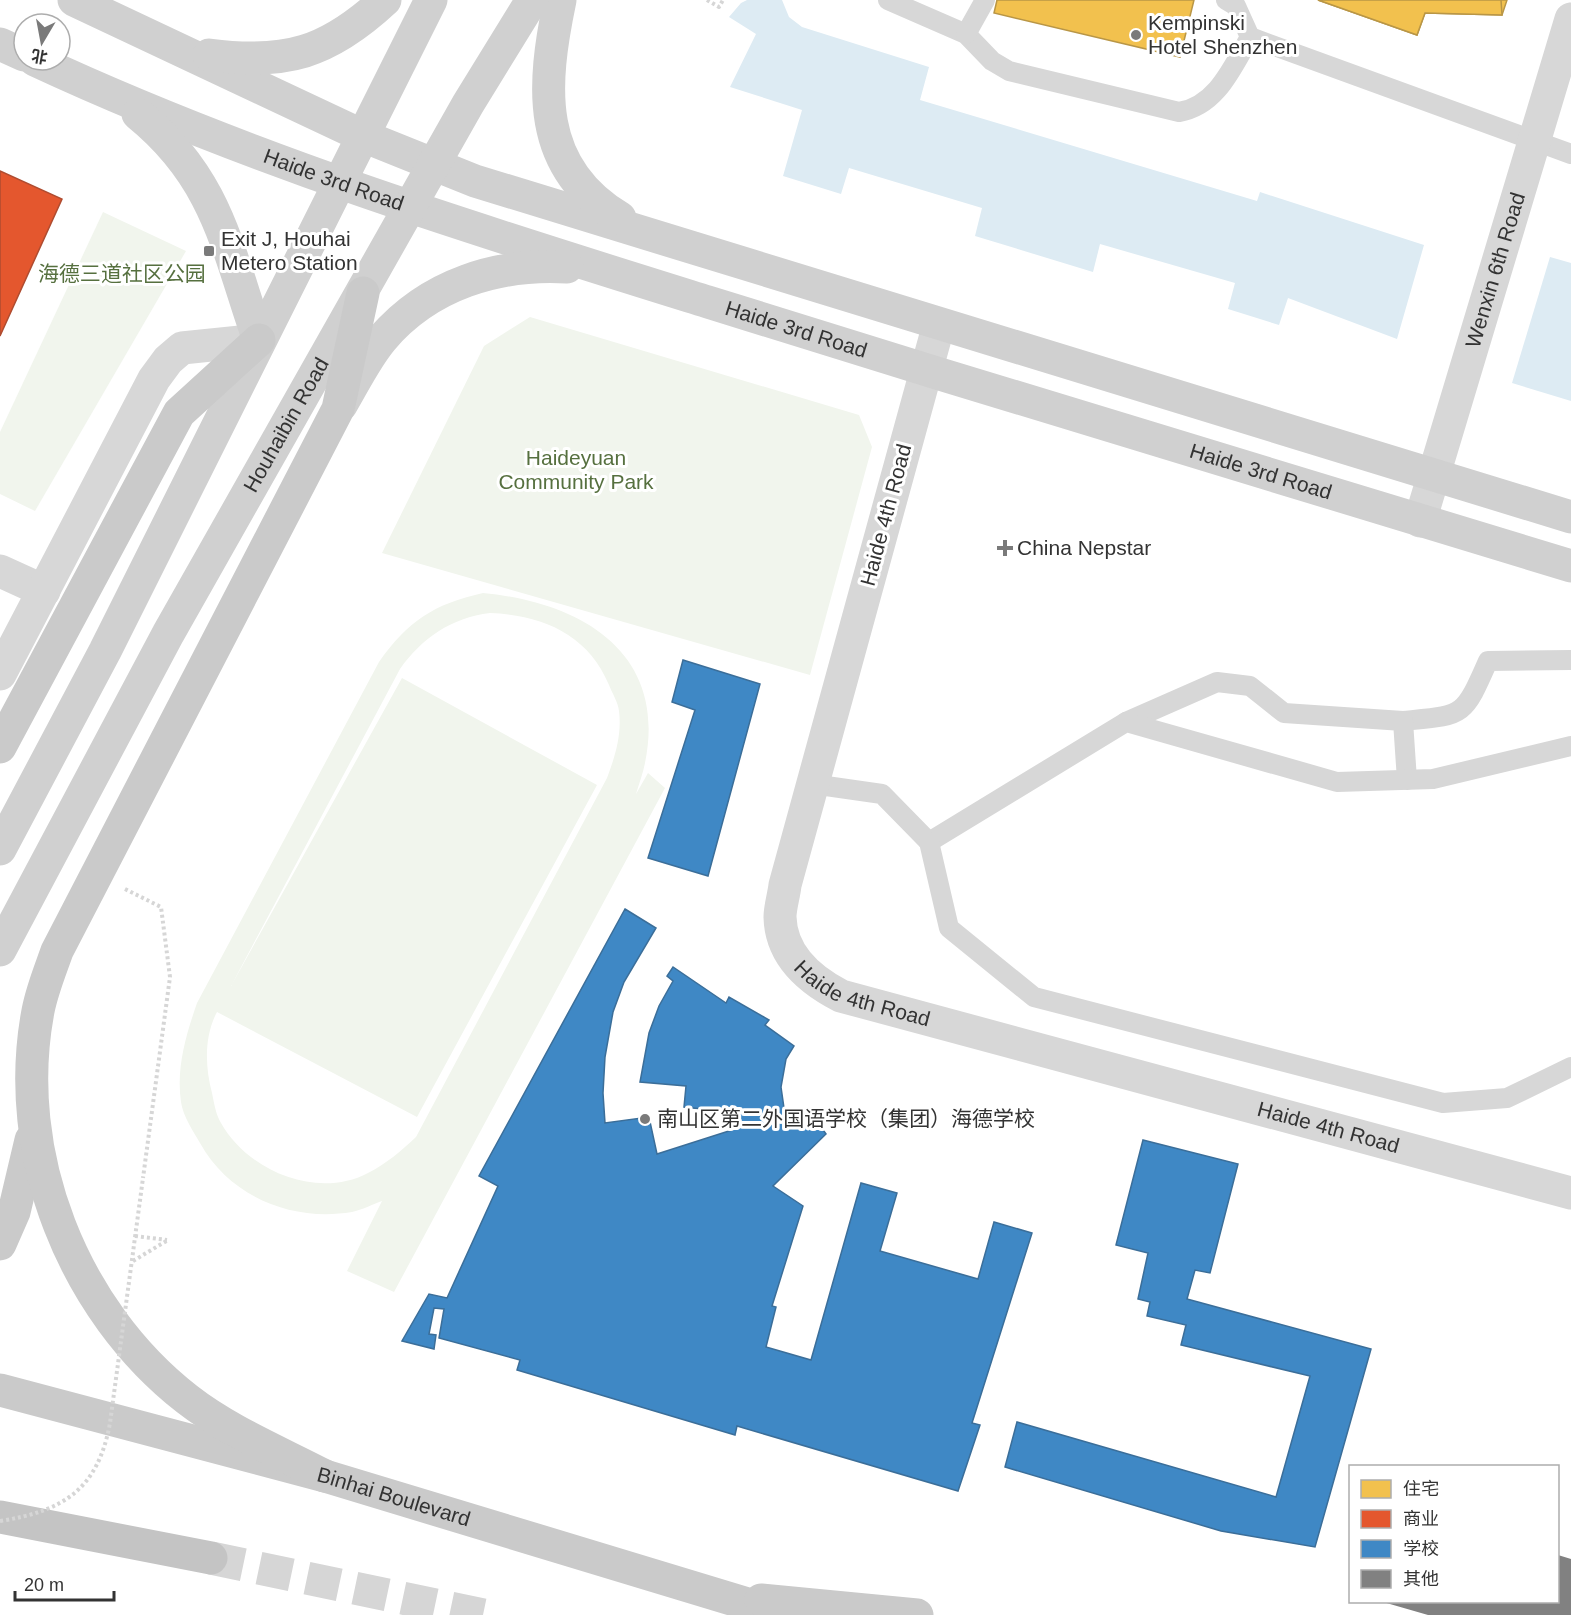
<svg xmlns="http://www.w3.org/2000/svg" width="1571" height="1615" font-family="Helvetica,'Noto Sans SC',sans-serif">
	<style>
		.green { fill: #f1f5ed; fill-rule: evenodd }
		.water { fill: #ddebf3 }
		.homes { fill: #f2c14e; stroke: #b99646; stroke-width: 1.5 }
		.shops { fill: #e4572e; stroke: #af4c30; stroke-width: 1.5 }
		.schools { fill: #3f88c5; stroke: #3b6e99; stroke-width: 1.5 }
		.building { fill: #818181 }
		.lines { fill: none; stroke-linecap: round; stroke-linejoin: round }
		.highway-tunnel { stroke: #d6d6d6; stroke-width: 33; stroke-dasharray: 33 16; stroke-linecap: butt }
		.path { stroke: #d6d6d6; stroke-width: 4; stroke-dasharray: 3 3; stroke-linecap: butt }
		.lane { stroke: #d7d7d7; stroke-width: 20 }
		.street { stroke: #d7d7d7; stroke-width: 33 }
		.secondary { stroke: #d0d0d0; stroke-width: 33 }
		.primary { stroke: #cacaca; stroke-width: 33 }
		.highway { stroke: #c4c4c4; stroke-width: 33 }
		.path-bridge { stroke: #d6d6d6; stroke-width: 4; stroke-dasharray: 3 3; stroke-linecap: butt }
		.poi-dot { fill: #7a7a7a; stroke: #fff; stroke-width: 2 }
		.labels { text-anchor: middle; stroke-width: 6; stroke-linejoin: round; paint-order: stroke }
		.poi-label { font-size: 21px; fill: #333; stroke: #fff; text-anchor: start }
		.street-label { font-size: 21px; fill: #333; stroke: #fff }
		.park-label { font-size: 21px; fill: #56703f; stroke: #fff }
	</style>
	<rect width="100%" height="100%" fill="#fff"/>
	<g class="green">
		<polygon points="103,212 186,251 35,511 0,494 0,432"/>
		<polygon points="530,317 859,415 872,447 810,675 382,553 484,346"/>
		<path d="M483,593C579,602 668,651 645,763C643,773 639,784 636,794L648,773L665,788L394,1292L347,1271L382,1201C373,1204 362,1210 352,1212C292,1222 230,1197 200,1143C193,1131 183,1116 181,1102C176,1068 186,1035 197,1003L379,662C408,621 434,604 483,593ZM490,613C542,615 588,634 609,685C612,693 618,702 619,711C622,734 615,757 607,778L416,1137C401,1151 386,1164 368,1173C317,1200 248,1171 221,1123C216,1115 214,1103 212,1093C205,1067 204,1036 217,1012L417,1117L597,785L402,678L231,986L400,669C422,638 451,618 490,613Z"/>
	</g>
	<g class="water">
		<polygon points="747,0 782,0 789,17 802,27 929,67 920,100 1257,201 1260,192 1424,245 1397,339 1288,298 1279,325 1228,309 1235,283 1100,244 1093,272 975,236 982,208 849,168 841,194 783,176 802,110 730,87 756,34 729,17 741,3"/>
		<polygon points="1550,257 1571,263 1571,401 1512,383"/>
	</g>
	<g class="homes">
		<polygon points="997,0 1194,0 1180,57 994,13"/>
		<polygon points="1318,0 1507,0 1502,15 1425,13 1417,35"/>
		<polygon points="1318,0 1501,0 1502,15 1425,13 1417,35"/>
	</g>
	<polygon class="shops" points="0,171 62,199 0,336"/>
	<g class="schools">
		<polygon points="683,660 760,684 708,876 648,858 695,710 672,702"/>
		<polygon points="625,909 656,928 624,982 613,1012 605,1057 603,1093 605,1123 649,1117 657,1154 732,1130 729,1112 684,1107 686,1086 640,1082 649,1033 659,1006 673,981 667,976 673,967 726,1003 729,997 769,1020 765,1025 794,1046 786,1059 781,1087 785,1115 791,1129 795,1127 792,1121 811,1113 826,1134 773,1186 803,1206 772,1306 776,1307 766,1347 811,1360 861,1183 897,1193 880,1251 978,1279 994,1222 1032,1233 972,1423 980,1425 958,1491 737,1426 735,1435 517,1370 520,1360 439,1338 444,1309 434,1308 429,1334 436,1335 434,1349 402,1341 429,1294 447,1298 498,1186 479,1176"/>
		<polygon points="1143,1140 1238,1164 1210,1273 1195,1270 1187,1299 1371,1349 1315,1547 1221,1531 1005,1467 1017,1422 1276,1497 1310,1376 1181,1345 1186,1325 1147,1316 1150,1302 1138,1299 1148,1253 1116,1245"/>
	</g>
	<polygon class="building" points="1558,1555 1571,1559 1571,1615 1428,1615 1383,1602 1558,1602"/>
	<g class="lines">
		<polyline class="highway-tunnel" points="211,1558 483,1615"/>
		<g class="path">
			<polyline points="707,0 719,7 723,0"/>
			<polyline points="125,889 161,907 170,977 143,1178"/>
			<polyline points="135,1236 167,1240"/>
			<polyline points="133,1261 168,1240"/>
		</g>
		<g class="lane">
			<path d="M888,0L966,34L992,61L1009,71L1179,112C1217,106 1233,66 1250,37"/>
			<polyline points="1226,0 1236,6 1250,37 1571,154"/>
			<polyline points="966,34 985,0"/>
			<path d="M1403,721C1464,715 1463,718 1488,661L1571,660"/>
			<polyline points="1126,722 1217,682 1250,686 1284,713 1403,721 1407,780"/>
			<polyline points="812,784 882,794 929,842 1126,722 1337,782 1433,779 1571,746"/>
			<polyline points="929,842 949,928 1034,997 1443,1103 1507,1098 1571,1067"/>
		</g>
		<g class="street">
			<path id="s1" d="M939,324L785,885C784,895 780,907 780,917C781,956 810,980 841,996L1571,1193"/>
			<path id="s2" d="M1420,521L1571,19"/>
			<polyline points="0,571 44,591"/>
			<polyline points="0,674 154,379 168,360 182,348 259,340"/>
		</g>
		<g class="secondary">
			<polyline points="74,0 363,136 475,181 1571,517"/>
			<path d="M560,0C542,86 535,167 620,218"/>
			<polyline points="0,44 24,55"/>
			<path d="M209,55C286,65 328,53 385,0"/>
			<path id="s3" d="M35,60C252,161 480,231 708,302C995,392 1283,478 1571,566"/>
			<path d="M138,114C218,179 227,249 259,340"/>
			<path d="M341,405C354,383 366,358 382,339C429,284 498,263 567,267"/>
			<polyline points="0,849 105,651 431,0"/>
			<path id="s4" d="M0,950L168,634L468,104L532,0"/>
		</g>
		<g class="primary">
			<polyline points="0,747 179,413 259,340"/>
			<polyline points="0,1244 14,1212 31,1140"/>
			<path id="s5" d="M0,1390L325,1476L784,1615"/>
			<path d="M325,1476C279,1452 228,1431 187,1399C73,1310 11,1154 38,1011C42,990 50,971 57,951L338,409L363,293"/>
			<polyline points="761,1600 917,1615"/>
		</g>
		<polyline class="highway" points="0,1517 211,1558"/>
		<path class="path-bridge" d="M0,1521C64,1511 98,1489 110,1423L143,1178"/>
	</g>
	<g class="poi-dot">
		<circle cx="1136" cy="35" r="6"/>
		<rect x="203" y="245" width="12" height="12" rx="3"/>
		<path d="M1002 539h6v6h6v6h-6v6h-6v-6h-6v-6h6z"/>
		<circle cx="645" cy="1119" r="6"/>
	</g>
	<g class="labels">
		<g class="poi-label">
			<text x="1148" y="30">Kempinski<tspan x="1148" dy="24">Hotel Shenzhen</tspan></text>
			<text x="221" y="246">Exit J, Houhai<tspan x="221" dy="24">Metero Station</tspan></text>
			<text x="1017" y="555">China Nepstar</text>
			<text x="657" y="1126">南山区第二外国语学校（集团）海德学校</text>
		</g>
		<g class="street-label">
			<text dy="7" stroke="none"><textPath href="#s3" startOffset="322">Haide 3rd Road</textPath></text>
			<text dy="7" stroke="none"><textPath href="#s2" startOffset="262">Wenxin 6th Road</textPath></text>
			<text dy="7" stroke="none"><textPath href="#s3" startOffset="808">Haide 3rd Road</textPath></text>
			<text dy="7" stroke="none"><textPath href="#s4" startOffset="598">Houhaibin Road</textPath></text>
			<text dy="7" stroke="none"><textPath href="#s3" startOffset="1294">Haide 3rd Road</textPath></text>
			<text transform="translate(886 515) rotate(-75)" y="7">Haide 4th Road</text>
			<text dy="7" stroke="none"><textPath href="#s1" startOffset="738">Haide 4th Road</textPath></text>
			<text dy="7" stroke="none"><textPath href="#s1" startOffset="1224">Haide 4th Road</textPath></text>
			<text dy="7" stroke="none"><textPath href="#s5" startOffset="408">Binhai Boulevard</textPath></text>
		</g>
		<g class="park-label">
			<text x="122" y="281">海德三道社区公园</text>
			<text x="576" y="465">Haideyuan<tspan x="576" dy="24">Community Park</tspan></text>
		</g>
	</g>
	<rect x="1349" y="1465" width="210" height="138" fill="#ffffff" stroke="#adadad" stroke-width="1.5"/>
	<rect x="1361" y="1480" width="30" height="18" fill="#f2c14e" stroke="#adadad" stroke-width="1.5"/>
	<text x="1403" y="1495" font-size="18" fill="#333333">住宅</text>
	<rect x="1361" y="1510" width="30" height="18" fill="#e4572e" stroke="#adadad" stroke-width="1.5"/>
	<text x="1403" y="1525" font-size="18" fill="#333333">商业</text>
	<rect x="1361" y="1540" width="30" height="18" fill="#3f88c5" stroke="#adadad" stroke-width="1.5"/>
	<text x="1403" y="1555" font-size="18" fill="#333333">学校</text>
	<rect x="1361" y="1570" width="30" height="18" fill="#818181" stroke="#adadad" stroke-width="1.5"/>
	<text x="1403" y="1585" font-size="18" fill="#333333">其他</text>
	<g transform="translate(42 42) rotate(190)"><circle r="28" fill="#ffffff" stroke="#adadad" stroke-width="1.5"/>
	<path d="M0-4.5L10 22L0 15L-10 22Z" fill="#7a7a7a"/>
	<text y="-9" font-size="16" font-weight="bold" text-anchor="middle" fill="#333333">北</text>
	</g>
	<path d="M15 1591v9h99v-9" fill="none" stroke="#333333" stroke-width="3"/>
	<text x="24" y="1591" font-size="18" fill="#333333" stroke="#ffffff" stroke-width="4.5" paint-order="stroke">20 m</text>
</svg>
